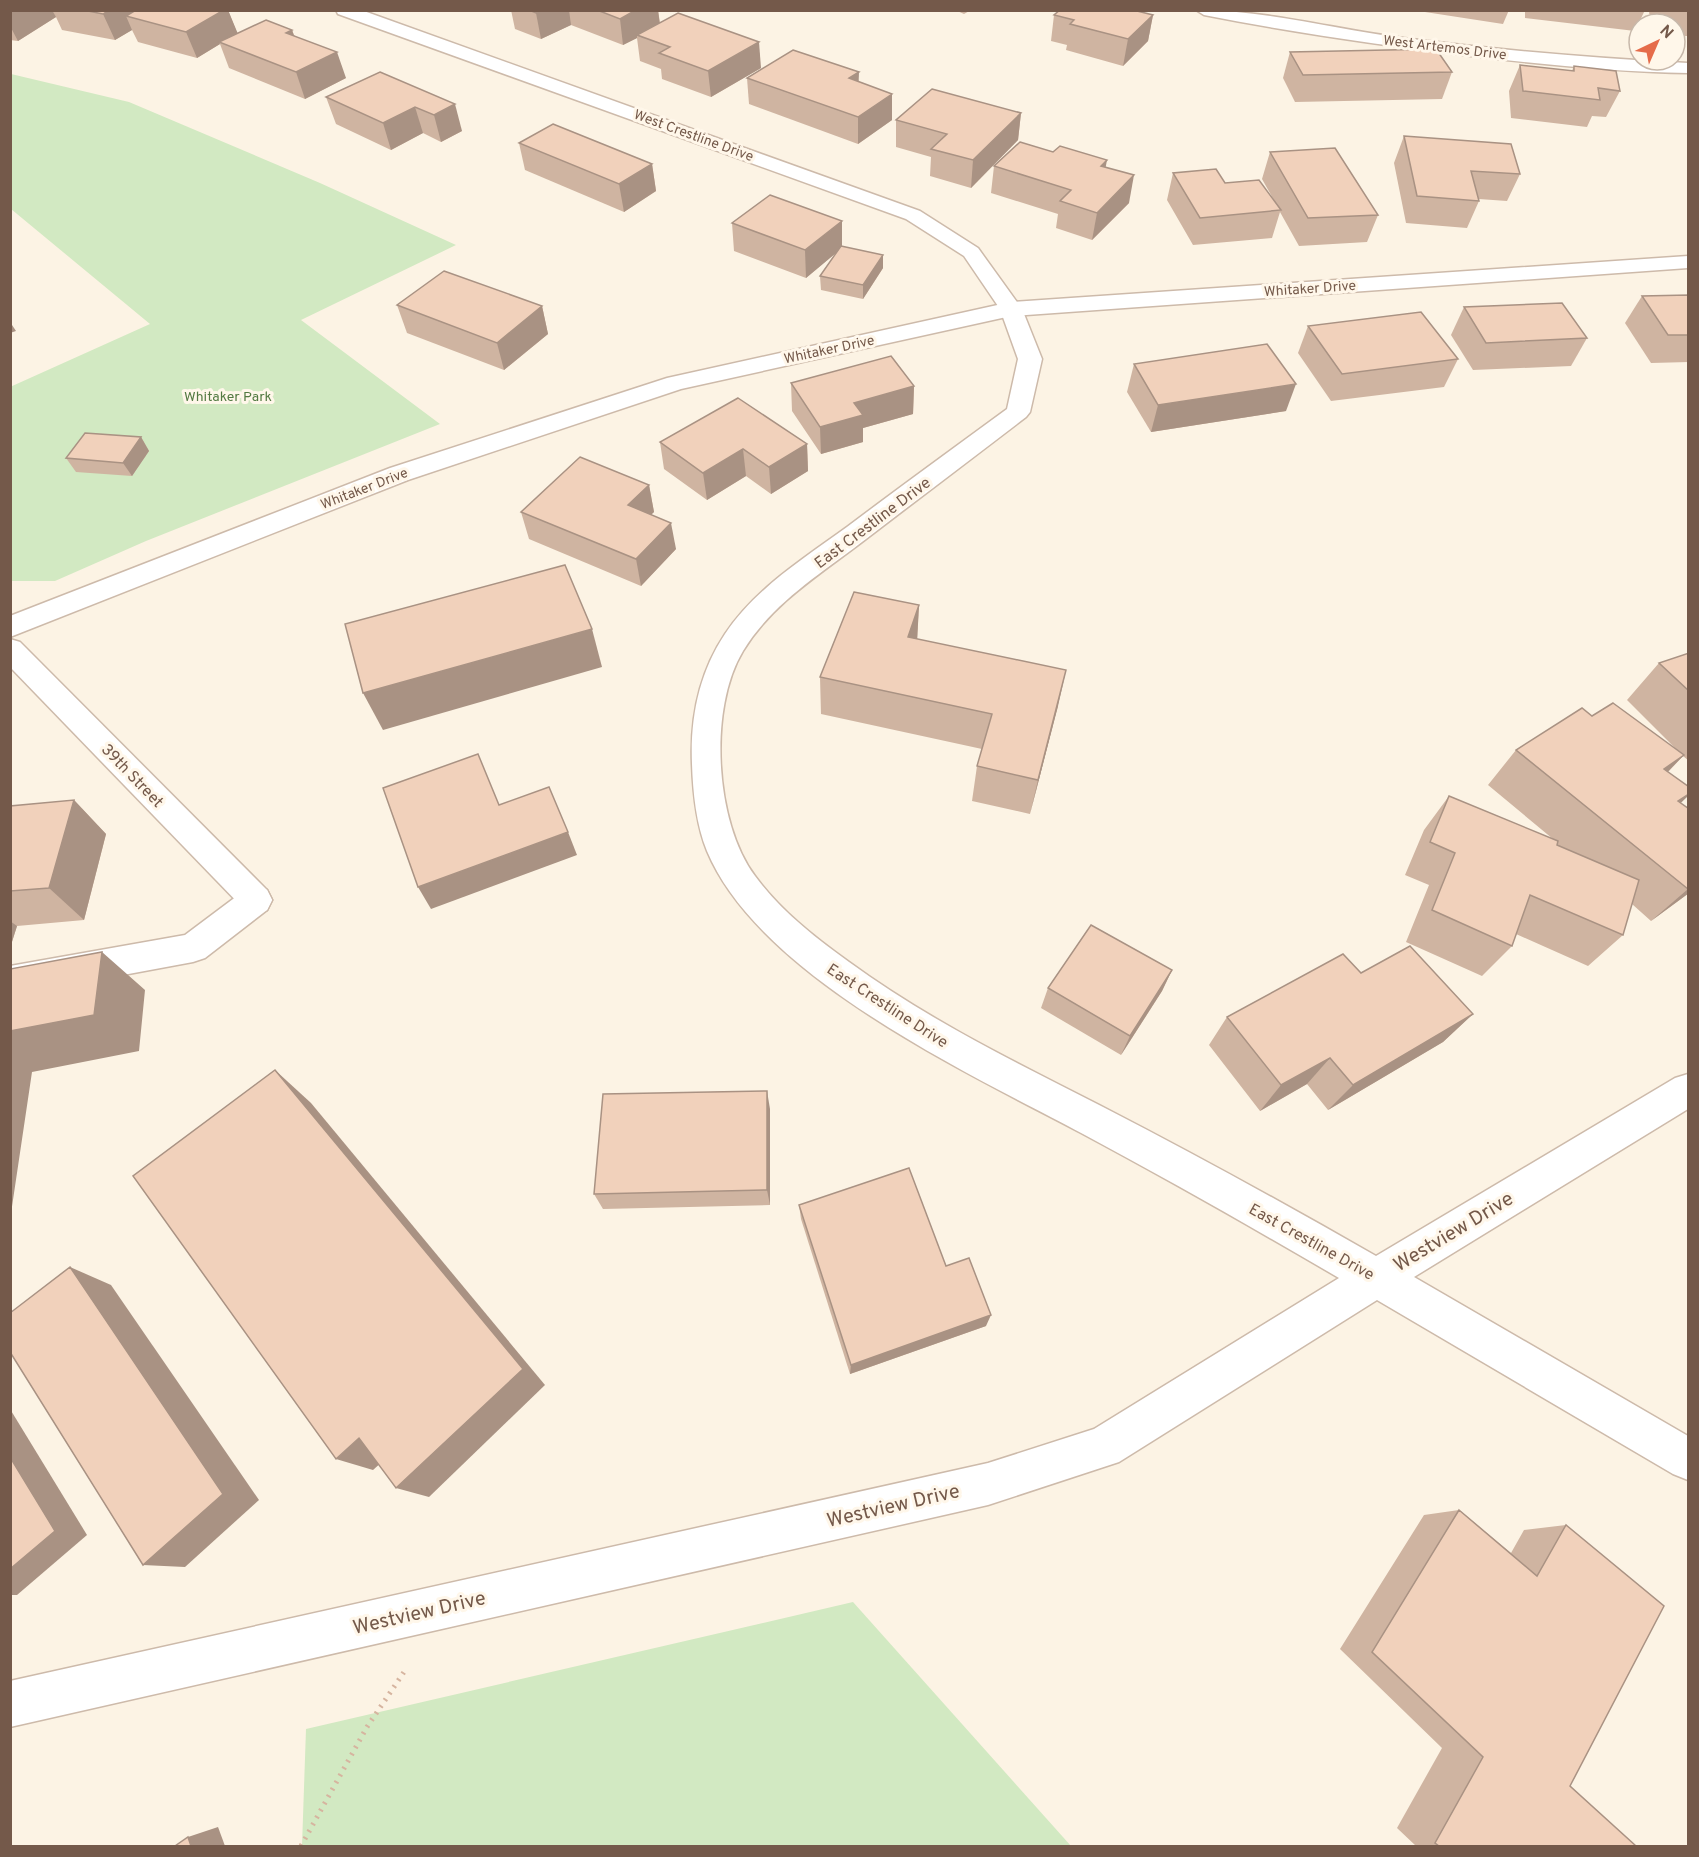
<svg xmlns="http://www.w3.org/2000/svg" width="1699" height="1857" font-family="Overpass,sans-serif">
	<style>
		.green { fill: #d2e9c2 }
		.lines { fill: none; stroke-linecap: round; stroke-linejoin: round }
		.service-casing { stroke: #cdbaaa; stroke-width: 3 }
		.minor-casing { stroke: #cdbaaa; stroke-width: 3 }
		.tertiary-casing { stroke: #cdbaaa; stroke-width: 3 }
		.path { stroke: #d6b49f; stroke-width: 5; stroke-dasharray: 2 6; stroke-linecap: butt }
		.service { fill: #fff; fill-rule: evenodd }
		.minor { fill: #fff; fill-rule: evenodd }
		.tertiary { fill: #fff; fill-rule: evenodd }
		.wall { fill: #cfb4a1 }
		.shaded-wall { fill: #a99283 }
		.building { fill: #f1d1bb; stroke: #a99283; stroke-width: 1.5 }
		.labels { text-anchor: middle; stroke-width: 6; stroke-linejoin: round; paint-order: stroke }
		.far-street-label { font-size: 14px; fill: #74594a; stroke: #fff7ea }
		.far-park-label { font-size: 14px; fill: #537a42; stroke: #fff7ea }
		.street-label { font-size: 16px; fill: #74594a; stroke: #fff7ea }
		.near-street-label { font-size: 20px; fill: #74594a; stroke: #fff7ea }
	</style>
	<rect width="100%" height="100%" fill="#fcf3e4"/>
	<g class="green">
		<polygon points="11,74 129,102 320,183 456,245 301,320 440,424 146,541 55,581 11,581 10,387 150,324 11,209"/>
		<polygon points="853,1602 1071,1846 302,1846 306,1729"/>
	</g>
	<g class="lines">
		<defs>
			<polygon id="service" points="256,886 267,890 272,900 267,910 205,958 193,962 10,996 10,966 185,935 245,890"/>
			<g id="minor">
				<path d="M336,10H361L920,211L978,248L1022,309L1042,359L1030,412L1026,417C973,458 919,498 866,539C822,573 772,603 743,651C708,709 715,823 755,876C780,910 814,937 849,962C928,1020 1017,1063 1105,1108C1196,1155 1287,1205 1376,1256L1675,1078L1688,1074V1109L1414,1277L1688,1436V1480L1673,1474L1377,1300L1119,1462L988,1505L10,1727V1681L988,1463L1094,1429L1339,1278C1255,1229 1169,1180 1083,1134C968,1073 759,976 707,851C696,824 693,793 692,764C690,718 699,673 725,634C756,588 803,559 847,527C900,487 954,448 1007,409L1018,359L1000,309L964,256L906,219L338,14Z"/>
				<path d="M1196,10C1265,10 1334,29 1403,38C1498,50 1592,58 1688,63V73C1618,72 1549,65 1479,57C1387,46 1295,33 1204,15Z"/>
				<polygon points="10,639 20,642 267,890 272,900 267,910 256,914 245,910 10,667"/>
			</g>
			<polygon id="tertiary" points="1688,256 1688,268 1011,316 681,389 408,480 10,637 10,616 390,468 667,378 1011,302"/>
		</defs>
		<use href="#service" class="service-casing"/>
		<use href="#minor" class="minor-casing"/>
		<use href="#tertiary" class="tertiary-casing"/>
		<polyline class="path" points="301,1846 367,1727 406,1669"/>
		<use href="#service" class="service"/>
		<use href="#minor" class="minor"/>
		<use href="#tertiary" class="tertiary"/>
	</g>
	<g class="wall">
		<polygon points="10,10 228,10 237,33 292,30 294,35 346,78 305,99 229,68 220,44 197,58 138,42 132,30 115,40 62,30 56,17 18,41 10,40"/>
		<polygon points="511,10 658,10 660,23 761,68 711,97 662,79 661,69 640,61 637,38 623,45 571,25 541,39 515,29"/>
		<polygon points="955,10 971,10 964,14"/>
		<polygon points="1412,10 1509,10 1503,24"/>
		<polygon points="1525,10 1645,10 1635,31 1525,18"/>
		<polygon points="1650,10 1689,10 1689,36 1675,36 1675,24 1654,24 1649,13"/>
		<polygon points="1054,15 1153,15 1148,41 1123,66 1066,50 1067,45 1051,41"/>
		<polygon points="1290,52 1452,72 1442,99 1295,102 1283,78"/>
		<polygon points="1520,65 1572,71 1574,66 1620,91 1606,117 1592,116 1587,127 1511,118 1509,91"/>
		<polygon points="380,72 462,131 441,142 423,133 391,150 336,124 326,97"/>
		<polygon points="747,78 892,120 858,144 749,104"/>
		<polygon points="1021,113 1018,140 971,188 930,176 931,157 896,147 896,120"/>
		<polygon points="1404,136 1520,174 1507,201 1479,199 1479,201 1467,228 1406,223 1394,163"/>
		<polygon points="519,143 652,164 656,191 624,212 525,170"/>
		<polygon points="1270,152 1378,215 1367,242 1299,246 1280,212 1272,238 1193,245 1167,200 1173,173 1275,202 1262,179"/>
		<polygon points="994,166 1106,167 1129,203 1092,240 1056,228 1058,214 991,193"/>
		<polygon points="732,223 842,246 883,268 863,299 821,290 820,276 837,252 806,278 734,251"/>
		<polygon points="1689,295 1689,362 1651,363 1625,323 1642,296"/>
		<polygon points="397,305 542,306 548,334 504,370 407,333"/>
		<polygon points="1464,307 1587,338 1571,366 1473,370 1451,335"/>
		<polygon points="1308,326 1458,359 1444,387 1331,401 1298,353"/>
		<polygon points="1134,364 1286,411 1151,432 1127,392"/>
		<polygon points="791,383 914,386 913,414 863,428 863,442 821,454 792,411"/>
		<polygon points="141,437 149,451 132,476 76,472 66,458"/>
		<polygon points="660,442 807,444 808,471 771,494 746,476 707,500 664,469"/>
		<polygon points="649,485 654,512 651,514 676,549 641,586 529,539 521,512"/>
		<polygon points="919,605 917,639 1058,706 1030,814 972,801 977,766 982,749 821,714 820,677"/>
		<polygon points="1689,653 1689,761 1683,756 1668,772 1689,787 1689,795 1680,803 1689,809 1689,893 1651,921 1632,904 1623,935 1588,966 1516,934 1512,946 1482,976 1406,942 1429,885 1405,875 1424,830 1449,796 1553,839 1488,785 1516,750 1592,716 1680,753 1627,700 1659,663"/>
		<polygon points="74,800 106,834 84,920 17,926 10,948 10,806"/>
		<polygon points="1172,970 1162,991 1121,1055 1041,1008 1048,988"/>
		<polygon points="1361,973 1473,1014 1443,1042 1328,1110 1307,1084 1260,1111 1209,1045 1227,1017"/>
		<polygon points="770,1109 770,1205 603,1209 594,1194"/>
		<polygon points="799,1205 946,1266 986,1326 850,1374 801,1219"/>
		<polygon points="1459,1510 1511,1553 1524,1530 1566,1525 1570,1786 1636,1846 1416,1846 1397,1828 1442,1748 1340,1649 1424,1515"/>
	</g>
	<g class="shaded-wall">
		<polygon points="12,10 52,10 56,17 18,41 10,26 10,11"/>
		<polygon points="109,10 146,10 126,16 132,30 115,40 103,14"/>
		<polygon points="224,10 228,10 238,34 219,42 220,44 197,58 186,32"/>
		<polygon points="542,10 569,10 571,25 541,39 536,13"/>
		<polygon points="636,10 658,10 660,26 637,35 637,38 623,45 620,19"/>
		<polygon points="1153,15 1148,41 1123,66 1128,39"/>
		<polygon points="292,30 301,56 286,33"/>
		<polygon points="759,42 761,68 711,97 708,71"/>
		<polygon points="337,52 346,78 305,99 296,72"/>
		<polygon points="859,72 858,99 849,78"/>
		<polygon points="892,94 892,120 858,144 858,117"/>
		<polygon points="455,104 462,131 441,142 434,115"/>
		<polygon points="415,107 423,133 391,150 383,123"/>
		<polygon points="1021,113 1018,140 971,188 973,160"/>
		<polygon points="1107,160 1102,187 1101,166"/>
		<polygon points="652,164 656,191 624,212 619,184"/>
		<polygon points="1134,175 1129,203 1092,240 1097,213"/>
		<polygon points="842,221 842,248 806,278 805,250"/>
		<polygon points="883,255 883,268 863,299 863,285"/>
		<polygon points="542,306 548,334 504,370 497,343"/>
		<polygon points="10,322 16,331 10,333"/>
		<polygon points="1296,384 1286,411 1151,432 1158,405"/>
		<polygon points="914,386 913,414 863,428 863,442 821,454 820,427 854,403"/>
		<polygon points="141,437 149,451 132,476 123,463"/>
		<polygon points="807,444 808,471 771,494 769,467"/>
		<polygon points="743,449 746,476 707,500 703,473"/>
		<polygon points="649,485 654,512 634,532 628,505"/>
		<polygon points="671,523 676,549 641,586 636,559"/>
		<polygon points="919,605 917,643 908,637"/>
		<polygon points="592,629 602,667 383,730 363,693"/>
		<polygon points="1066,670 1058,706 1030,814 1038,780"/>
		<polygon points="1684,755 1650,790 1664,769"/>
		<polygon points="1689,794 1689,795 1658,825 1678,801"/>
		<polygon points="74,800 106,834 84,920 49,888"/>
		<polygon points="568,832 577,855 431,909 418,887"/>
		<polygon points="1688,889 1689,893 1651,921"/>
		<polygon points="10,921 17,926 10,948"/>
		<polygon points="102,952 145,990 139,1051 32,1072 10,1220 10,1031"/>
		<polygon points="1172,970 1162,991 1121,1055 1130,1036"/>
		<polygon points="1473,1014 1443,1042 1328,1110 1353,1085"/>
		<polygon points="1330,1058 1307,1084 1260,1111 1281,1085"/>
		<polygon points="275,1070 311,1103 545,1385 429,1497 396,1488"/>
		<polygon points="767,1091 770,1109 770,1205 767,1190"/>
		<polygon points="70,1267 111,1285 259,1500 185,1567 143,1565"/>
		<polygon points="991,1315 986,1326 850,1374 851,1365"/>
		<polygon points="10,1409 87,1535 17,1595 10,1595"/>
		<polygon points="359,1438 394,1451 373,1470 336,1459"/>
		<polygon points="218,1827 225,1846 191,1846 188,1837"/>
	</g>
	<g class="building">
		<polygon points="83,10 109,10 103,14"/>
		<polygon points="136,10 224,10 186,32 126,16"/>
		<polygon points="529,10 542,10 536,13"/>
		<polygon points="597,10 636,10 620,19"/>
		<polygon points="1060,10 1133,10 1153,15 1128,39 1070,24 1074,20 1054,15"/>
		<polygon points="678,13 759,42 708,71 659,53 670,47 637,35"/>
		<polygon points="266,20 292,30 286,33 337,52 296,72 219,42"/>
		<polygon points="1436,49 1452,72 1303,75 1290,52"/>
		<polygon points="793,50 859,72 849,78 892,94 858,117 747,78"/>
		<polygon points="1520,65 1574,71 1574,66 1616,71 1620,91 1598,88 1600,100 1523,91"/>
		<polygon points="380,72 455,104 434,115 415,107 383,123 326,97"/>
		<polygon points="932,89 1021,113 973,160 931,149 947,134 896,120"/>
		<polygon points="553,124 652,164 619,184 519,143"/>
		<polygon points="1404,136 1511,144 1520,174 1471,171 1479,201 1417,196"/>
		<polygon points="1020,142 1053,152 1060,146 1107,160 1101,166 1134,175 1097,213 1060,201 1071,190 994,166"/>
		<polygon points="1335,148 1378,215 1308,218 1270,152"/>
		<polygon points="1216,169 1225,183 1259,180 1281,210 1200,218 1173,173"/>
		<polygon points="770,195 842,221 805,250 732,223"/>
		<polygon points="841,246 883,255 863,285 820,276"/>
		<polygon points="444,271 542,306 497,343 397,305"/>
		<polygon points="1689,295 1689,335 1668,335 1642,296"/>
		<polygon points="1562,303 1587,338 1486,343 1464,307"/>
		<polygon points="1421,312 1458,359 1342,374 1308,326"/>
		<polygon points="1267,344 1296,384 1158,405 1134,364"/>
		<polygon points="891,356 914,386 854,403 863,415 820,427 791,383"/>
		<polygon points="738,398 807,444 769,467 743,449 703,473 660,442"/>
		<polygon points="85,433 141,437 123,463 66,458"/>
		<polygon points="580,457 649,485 628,505 671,523 636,559 521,512"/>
		<polygon points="565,565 592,629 363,693 345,624"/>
		<polygon points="854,592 919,605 908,637 1066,670 1038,780 977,766 992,714 820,677"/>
		<polygon points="1689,653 1689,691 1659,663"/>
		<polygon points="1613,703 1684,755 1664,769 1689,787 1689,794 1678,801 1689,809 1688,889 1516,750 1582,708 1592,716"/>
		<polygon points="478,754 499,805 549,787 568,832 418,887 383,788"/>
		<polygon points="1449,796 1558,841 1557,845 1639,880 1623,935 1530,895 1512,946 1432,910 1455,853 1430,842"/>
		<polygon points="74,800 49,888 10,891 10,806"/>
		<polygon points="1091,925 1172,970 1130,1036 1048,988"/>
		<polygon points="1410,946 1473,1014 1353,1085 1330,1058 1281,1085 1227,1017 1343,954 1361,973"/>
		<polygon points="102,952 94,1015 10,1031 10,969"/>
		<polygon points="275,1070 523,1369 396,1488 359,1438 336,1459 133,1176"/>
		<polygon points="767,1091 767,1190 594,1194 603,1094"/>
		<polygon points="909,1168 946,1266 969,1258 991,1315 851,1365 799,1205"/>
		<polygon points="70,1267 223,1494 143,1565 10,1352 10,1313"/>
		<polygon points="10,1457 55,1531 10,1569"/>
		<polygon points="1459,1510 1537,1576 1566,1525 1664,1606 1570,1786 1636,1846 1439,1846 1435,1843 1483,1757 1372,1652"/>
		<polygon points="188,1837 191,1846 175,1846"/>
	</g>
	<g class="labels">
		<g class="far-street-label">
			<text transform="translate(1445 47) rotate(7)" y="5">West Artemos Drive</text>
			<text transform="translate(694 135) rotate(20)" y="5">West Crestline Drive</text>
			<text transform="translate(1310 288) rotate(-4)" y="5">Whitaker Drive</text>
			<text transform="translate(829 349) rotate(-12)" y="5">Whitaker Drive</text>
			<text transform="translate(364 488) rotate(-21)" y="5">Whitaker Drive</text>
		</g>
		<g class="far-park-label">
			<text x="228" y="401">Whitaker Park</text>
		</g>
		<g class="street-label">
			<text transform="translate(872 522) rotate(-37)" y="6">East Crestline Drive</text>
			<text transform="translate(133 775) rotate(46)" y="6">39th Street</text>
			<text transform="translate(888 1005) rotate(33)" y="6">East Crestline Drive</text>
			<text transform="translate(1312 1241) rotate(29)" y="6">East Crestline Drive</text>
		</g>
		<g class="near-street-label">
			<text transform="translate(1453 1231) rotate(-31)" y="7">Westview Drive</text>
			<text transform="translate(893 1505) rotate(-13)" y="7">Westview Drive</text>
			<text transform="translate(419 1612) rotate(-13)" y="7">Westview Drive</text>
		</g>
	</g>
	<rect width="1699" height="1857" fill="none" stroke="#74594a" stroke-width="24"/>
	<g transform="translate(1657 42) rotate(44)"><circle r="28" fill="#fff7ea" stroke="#c7b8aa" stroke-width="1.5"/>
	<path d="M0-4.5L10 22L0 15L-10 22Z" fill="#e56c4a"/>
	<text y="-9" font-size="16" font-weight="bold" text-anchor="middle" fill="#74594a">N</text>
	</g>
</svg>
